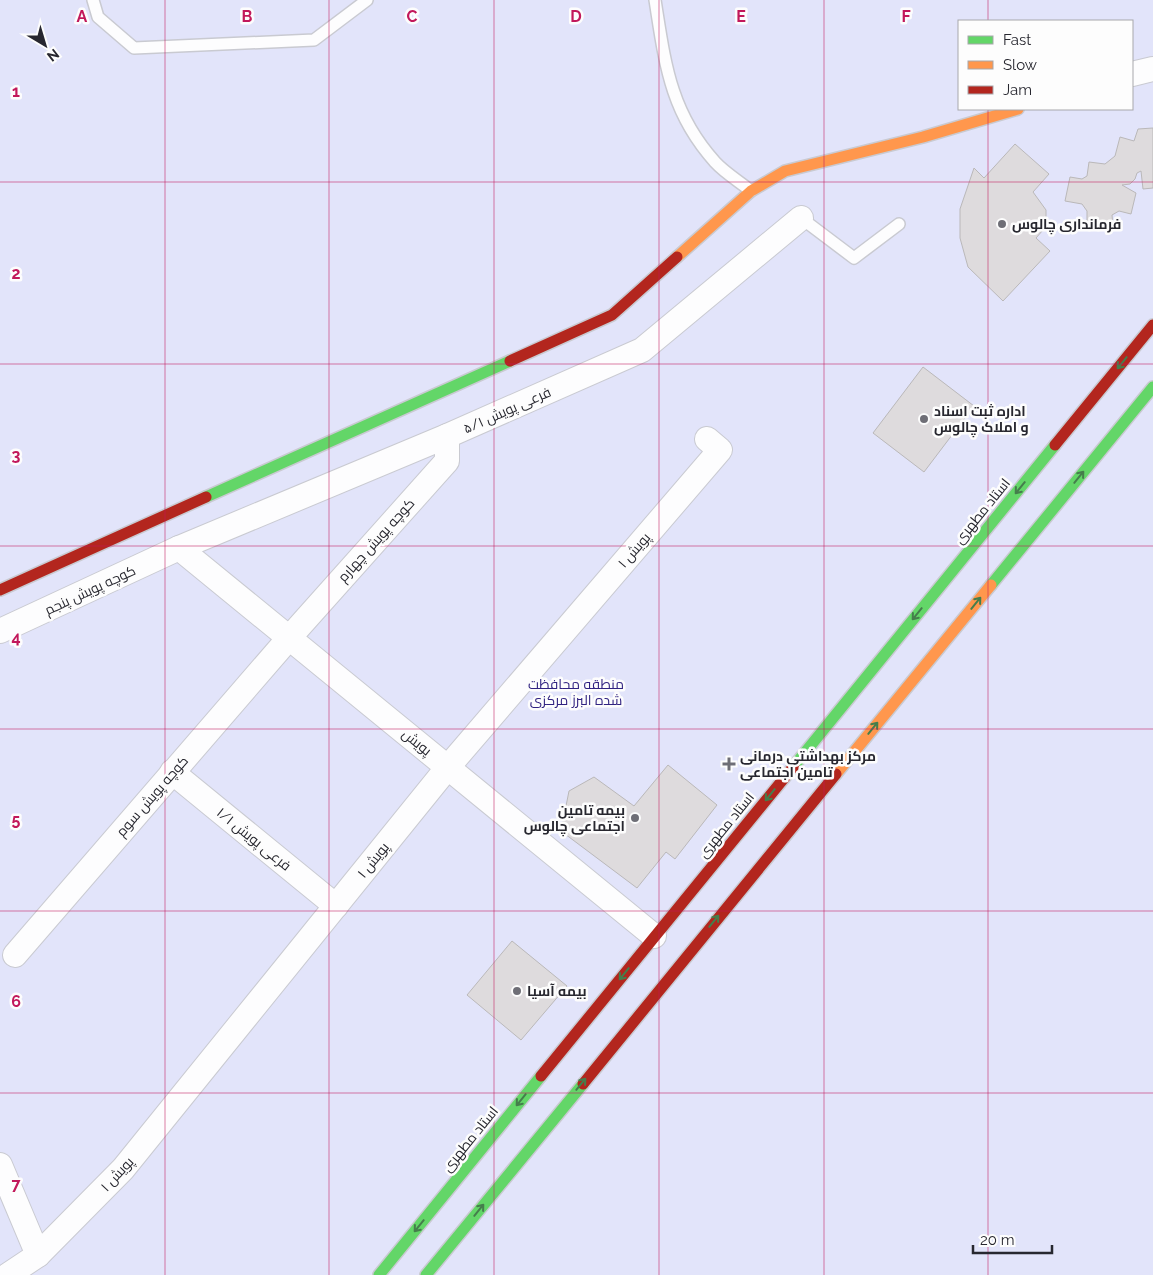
<svg xmlns="http://www.w3.org/2000/svg" width="1153" height="1275" font-family="Raleway,Cairo,sans-serif">
	<style>
		.green { fill: #e2e4fa; fill-rule: evenodd }
		.building { fill: #dedbdd; stroke: #bab8b9 }
		.lines { fill: none; stroke-linecap: round; stroke-linejoin: round }
		.lane-casing { stroke: #c9cad1; stroke-width: 14 }
		.street-casing { stroke: #c9cad1; stroke-width: 26 }
		.fast-casing { stroke: #c9cad1; stroke-width: 14 }
		.slow-casing { stroke: #c9cad1; stroke-width: 14 }
		.jam-casing { stroke: #c9cad1; stroke-width: 14 }
		.lane { stroke: #fdfdfe; stroke-width: 11 }
		.street { stroke: #fdfdfe; stroke-width: 24 }
		.fast { stroke: #63d668; stroke-width: 11 }
		.slow { stroke: #ff974d; stroke-width: 11 }
		.jam { stroke: #b3261e; stroke-width: 11 }
		.oneway { stroke: #457e4c }
		.grid { fill: none; stroke: #c2185b; stroke-width: 1; stroke-opacity: 0.55 }
		.poi-dot { fill: #6e6e76; stroke: #fdfdfd; stroke-width: 2 }
		.labels { text-anchor: middle; stroke-width: 5; stroke-linejoin: round; paint-order: stroke }
		.poi-label { font-size: 14px; font-weight: bold; fill: #27272f; stroke: #fdfdfd; text-anchor: start }
		.street-label { font-size: 14px; fill: #27272f; stroke: #fdfdfd }
		.park-label { font-size: 14px; fill: #302281; stroke: #fdfdfd }
		.grid-label { font-size: 16px; text-anchor: middle; font-weight: bold; fill: #c2185b; stroke: #fdfdfd; stroke-width: 5; stroke-linejoin: round; paint-order: stroke }
	</style>
	<rect width="100%" height="100%" fill="#f1f2fb"/>
	<path class="green" d="M0,0H1153V1275H0ZM959,21H1132V109H959Z"/>
	<g class="building">
		<polygon points="1153,128 1153,188 1143,189 1141,171 1137,173 1135,179 1130,184 1122,185 1136,193 1131,214 1119,211 1112,215 1113,226 1087,227 1087,211 1082,204 1065,201 1070,177 1082,179 1087,176 1089,162 1105,164 1115,156 1120,137 1134,141 1138,129"/>
		<polygon points="1015,144 1049,174 1033,192 1046,210 1046,218 1043,230 1036,238 1050,251 1003,301 968,267 960,238 960,209 974,168 984,178"/>
		<polygon points="923,367 974,406 924,472 873,433"/>
		<polygon points="668,765 717,805 675,859 666,852 637,888 561,831 569,791 594,777 634,806"/>
		<polygon points="512,941 567,986 521,1040 467,995"/>
	</g>
	<g class="lines">
		<defs>
			<g id="lane">
				<polyline points="93,0 98,17 134,48 314,40 367,0"/>
				<path d="M655,0C665,63 670,112 715,162C725,173 740,182 751,191"/>
				<polyline points="801,218 854,258 899,224"/>
			</g>
			<g id="street">
				<polyline points="1132,74 1153,69"/>
				<polyline points="179,548 654,936"/>
				<polyline points="0,631 179,548 447,436 642,350 801,218"/>
				<polyline points="172,772 336,906"/>
				<polyline points="15,955 289,638 447,461 447,436"/>
				<polyline points="0,1165 38,1255"/>
				<polyline points="8,1275 38,1255 123,1169 448,767 720,450 707,439"/>
			</g>
			<g id="fast">
				<polyline points="206,497 510,361"/>
				<polyline points="991,585 1153,387"/>
				<polyline points="794,766 1055,445"/>
				<polyline points="379,1275 541,1076"/>
				<polyline points="426,1275 583,1084"/>
			</g>
			<g id="slow">
				<polyline points="677,257 751,191 785,171 923,137 1018,109"/>
				<polyline points="836,774 991,585"/>
			</g>
			<g id="jam">
				<polyline points="510,361 612,315 677,257"/>
				<polyline points="1055,445 1153,325"/>
				<polyline points="0,590 206,497"/>
				<polyline points="541,1076 794,766"/>
				<polyline points="583,1084 836,774"/>
			</g>
		</defs>
		<use href="#lane" class="lane-casing"/>
		<use href="#street" class="street-casing"/>
		<use href="#fast" class="fast-casing"/>
		<use href="#slow" class="slow-casing"/>
		<use href="#jam" class="jam-casing"/>
		<use href="#lane" class="lane"/>
		<use href="#street" class="street"/>
		<use href="#fast" class="fast"/>
		<use href="#slow" class="slow"/>
		<use href="#jam" class="jam"/>
	</g>
	<defs><path id="oneway-shaft" d="M-6 0H5M1.5-3L5.5 0L1.5 3" fill="none" stroke-width="1.6" stroke-linecap="round" stroke-linejoin="round" transform="scale(1.25)"/></defs>
	<g class="oneway">
		<use href="#oneway-shaft" transform="translate(1122 363) rotate(129)"/>
		<use href="#oneway-shaft" transform="translate(1079 477) rotate(-51)"/>
		<use href="#oneway-shaft" transform="translate(1020 488) rotate(129)"/>
		<use href="#oneway-shaft" transform="translate(976 603) rotate(-51)"/>
		<use href="#oneway-shaft" transform="translate(917 614) rotate(129)"/>
		<use href="#oneway-shaft" transform="translate(873 728) rotate(-51)"/>
		<use href="#oneway-shaft" transform="translate(770 795) rotate(129)"/>
		<use href="#oneway-shaft" transform="translate(714 921) rotate(-51)"/>
		<use href="#oneway-shaft" transform="translate(624 974) rotate(129)"/>
		<use href="#oneway-shaft" transform="translate(581 1084) rotate(-51)"/>
		<use href="#oneway-shaft" transform="translate(521 1100) rotate(129)"/>
		<use href="#oneway-shaft" transform="translate(479 1210) rotate(-51)"/>
		<use href="#oneway-shaft" transform="translate(419 1226) rotate(129)"/>
	</g>
	<path class="grid" d="M165,0V1275M329,0V1275M494,0V1275M659,0V1275M824,0V1275M988,0V21M988,109V1275M0,182H1153M0,364H1153M0,546H1153M0,729H1153M0,911H1153M0,1093H1153"/>
	<g class="poi-dot">
		<circle cx="1002" cy="224" r="5"/>
		<circle cx="924" cy="419" r="5"/>
		<path d="M726.5 756.5h5v5h5v5h-5v5h-5v-5h-5v-5h5z"/>
		<circle cx="635" cy="818" r="5"/>
		<circle cx="517" cy="991" r="5"/>
	</g>
	<g class="labels">
		<g class="poi-label">
			<text x="1012" y="229">فرمانداری چالوس</text>
			<text x="934" y="416">اداره ثبت اسناد<tspan x="934" dy="16">و املاک چالوس</tspan></text>
			<text x="740" y="761">مرکز بهداشتی درمانی<tspan x="740" dy="16">تامین اجتماعی</tspan></text>
			<text x="625" y="815" text-anchor="end">بیمه تامین<tspan x="625" dy="16">اجتماعی چالوس</tspan></text>
			<text x="527" y="996">بیمه آسیا</text>
		</g>
		<g class="street-label">
			<text transform="translate(507 410) rotate(-24)" y="5">فرعی پویش ۵/۱</text>
			<text transform="translate(982 511) rotate(-51)" y="5">استاد مطهری</text>
			<text transform="translate(376 540) rotate(-48)" y="5">کوچه پویش چهارم</text>
			<text transform="translate(634 550) rotate(-49)" y="5">پویش ۱</text>
			<text transform="translate(90 590) rotate(-25)" y="5">کوچه پویش پنجم</text>
			<text transform="translate(417 742) rotate(39)" y="5">پویش</text>
			<text transform="translate(152 796) rotate(-49)" y="5">کوچه پویش سوم</text>
			<text transform="translate(726 825) rotate(-51)" y="5">استاد مطهری</text>
			<text transform="translate(254 839) rotate(39)" y="5">فرعی پویش ۱/۱</text>
			<text transform="translate(373 860) rotate(-51)" y="5">پویش ۱</text>
			<text transform="translate(470 1139) rotate(-51)" y="5">استاد مطهری</text>
			<text transform="translate(117 1174) rotate(-47)" y="5">پویش ۱</text>
		</g>
		<g class="park-label">
			<text x="576" y="689">منطقه محافظت<tspan x="576" dy="16">شده البرز مرکزی</tspan></text>
		</g>
	</g>
	<g class="grid-label">
		<text x="82" y="22">A</text>
		<text x="247" y="22">B</text>
		<text x="412" y="22">C</text>
		<text x="576" y="22">D</text>
		<text x="741" y="22">E</text>
		<text x="906" y="22">F</text>
		<text x="16" y="97">1</text>
		<text x="16" y="279">2</text>
		<text x="16" y="461">3</text>
		<text x="16" y="643">4</text>
		<text x="16" y="825">5</text>
		<text x="16" y="1007">6</text>
		<text x="16" y="1190">7</text>
	</g>
	<rect x="958" y="20" width="175" height="90" fill="#fdfdfd" stroke="#a7a7ab"/>
	<rect x="968" y="36" width="25" height="8" fill="#63d668" stroke="#a7a7ab"/>
	<text x="1003" y="45" font-size="15" fill="#27272f">Fast</text>
	<rect x="968" y="61" width="25" height="8" fill="#ff974d" stroke="#a7a7ab"/>
	<text x="1003" y="70" font-size="15" fill="#27272f">Slow</text>
	<rect x="968" y="86" width="25" height="8" fill="#b3261e" stroke="#a7a7ab"/>
	<text x="1003" y="95" font-size="15" fill="#27272f">Jam</text>
	<g transform="translate(45 45) rotate(142)" stroke="#fdfdfd" stroke-width="4" paint-order="stroke">
	<path d="M0-4L9 19L0 12L-9 19Z" fill="#27272f"/>
	<text y="-8" font-size="14" font-weight="bold" text-anchor="middle" fill="#27272f">N</text>
	</g>
	<path d="M973 1245v8h79v-8" fill="none" stroke="#27272f" stroke-width="2.5"/>
	<text x="980" y="1245" font-size="15" fill="#27272f" stroke="#fdfdfd" stroke-width="4" paint-order="stroke">20 m</text>
</svg>
